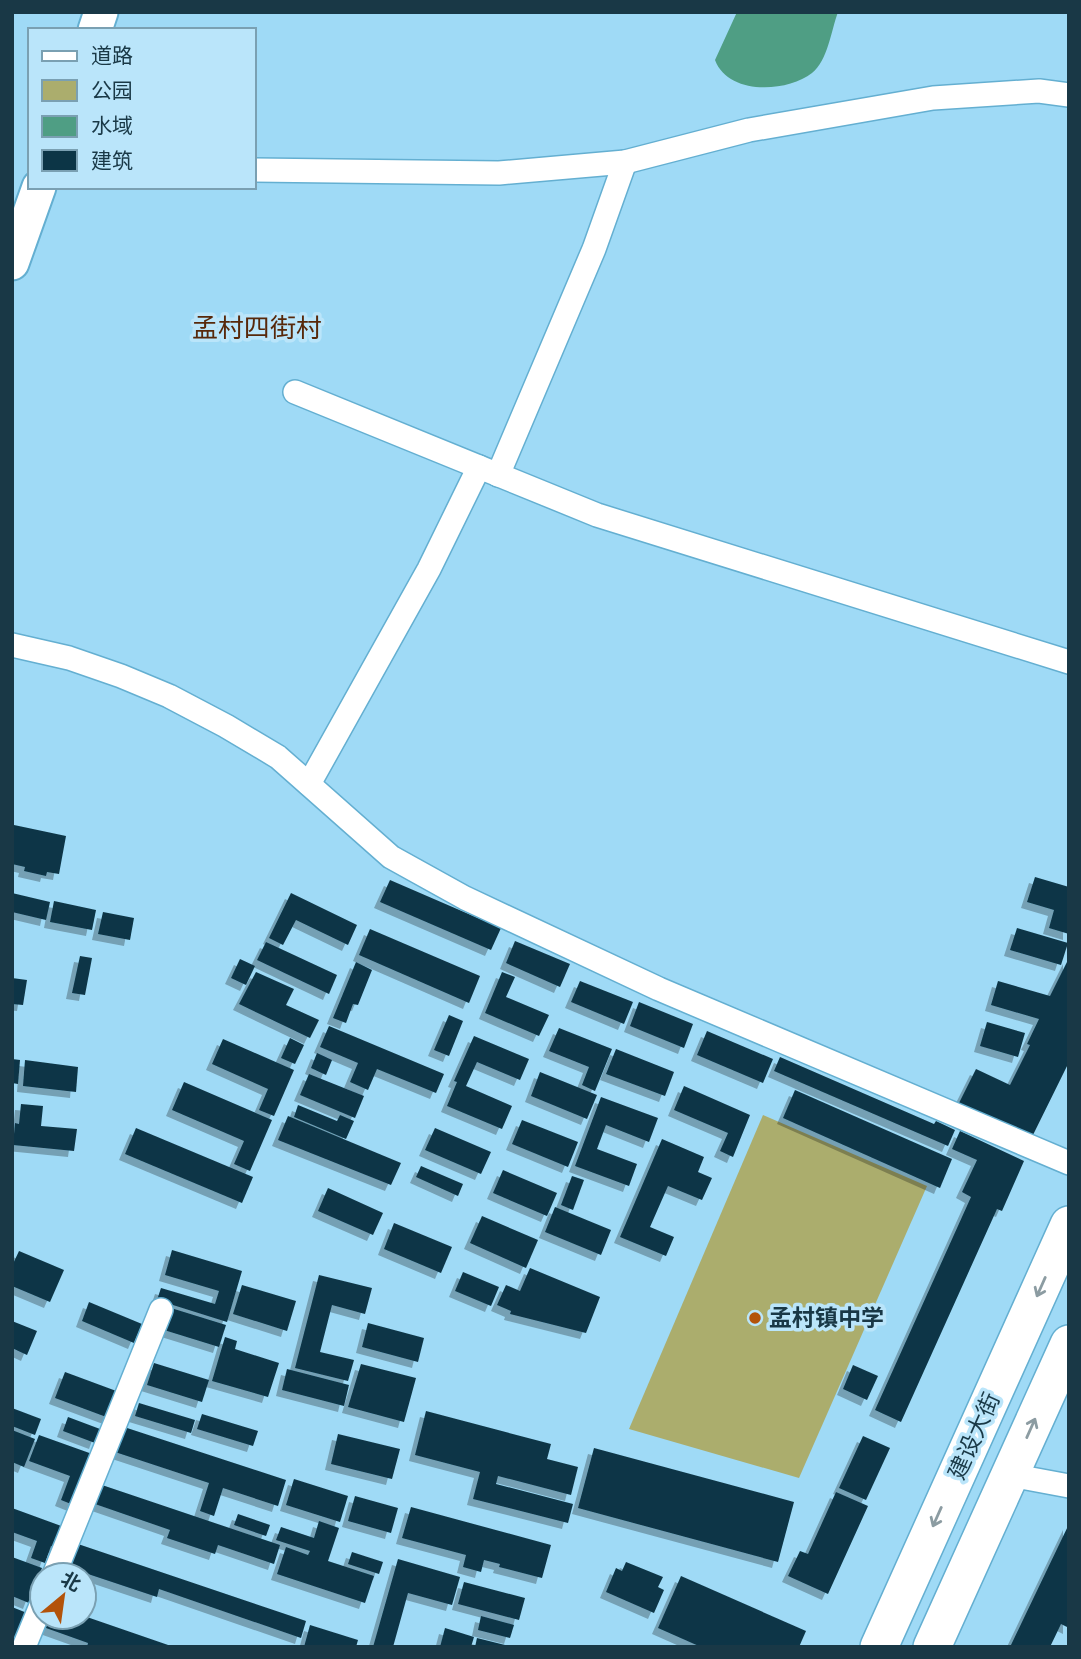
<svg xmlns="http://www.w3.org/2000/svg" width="1081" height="1659" font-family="Karla,'Noto Sans SC',sans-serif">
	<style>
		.green { fill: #abad6d }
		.water { fill: #4f9e84 }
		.building { fill: #0c3546; filter: url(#shadow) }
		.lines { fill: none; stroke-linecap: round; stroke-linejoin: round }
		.minor-casing { stroke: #64afd1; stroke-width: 26 }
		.secondary-casing { stroke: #64afd1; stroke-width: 37 }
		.primary-casing { stroke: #64afd1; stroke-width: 40 }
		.minor { stroke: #fff; stroke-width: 23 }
		.secondary { stroke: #fff; stroke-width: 33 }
		.primary { stroke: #fff; stroke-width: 37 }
		.oneway { stroke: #8c9ca2 }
		.poi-dot { fill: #b3530a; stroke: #bae5fa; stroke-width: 2.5 }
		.labels { text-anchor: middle; stroke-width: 7; stroke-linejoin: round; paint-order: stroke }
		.poi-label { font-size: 23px; font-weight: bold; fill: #193846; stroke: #bae5fa; text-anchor: start }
		.street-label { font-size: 23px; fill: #193846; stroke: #bae5fa }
		.quarter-label { font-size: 26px; fill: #57280a; stroke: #bae5fa }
	</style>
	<defs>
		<filter id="shadow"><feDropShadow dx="-6" dy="6" stdDeviation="0" flood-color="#0004"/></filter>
	</defs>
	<rect width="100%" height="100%" fill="#9fdaf6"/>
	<polygon class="green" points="763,1115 927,1186 799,1478 629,1429"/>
	<path class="water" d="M737,12H838C831,31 828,60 812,73C786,93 728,95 715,60Z"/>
	<g class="building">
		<polygon points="14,825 66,836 59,874 47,872 46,876 24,871 25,867 12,864"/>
		<polygon points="1035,877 1069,887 1069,934 1049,928 1054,910 1027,902"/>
		<polygon points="390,880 501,928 491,950 380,902"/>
		<polygon points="12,893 50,902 46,920 12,912"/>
		<polygon points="291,893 357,925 348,945 296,920 283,945 269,938"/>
		<polygon points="54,901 96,910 92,930 50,922"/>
		<polygon points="103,912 134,918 130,940 98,934"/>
		<polygon points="1017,928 1068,943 1061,965 1010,950"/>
		<polygon points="370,929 480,976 469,1003 359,955"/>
		<polygon points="515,941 570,964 560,987 506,963"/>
		<polygon points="266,942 337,975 329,994 257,960"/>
		<polygon points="80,956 92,958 85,995 72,993"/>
		<polygon points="1069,958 1069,1062 1031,1139 959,1103 976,1069 1010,1085 1030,1045 1027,1044 1039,1019 991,1005 998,981 1050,996"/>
		<polygon points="240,959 255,966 246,985 231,978"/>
		<polygon points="356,962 372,970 358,1005 353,1004 346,1023 333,1018"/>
		<polygon points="256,972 294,989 286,1005 319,1020 310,1038 239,1004"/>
		<polygon points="502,972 515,977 506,997 549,1015 539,1036 485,1013"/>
		<polygon points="12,978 27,980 23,1005 12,1004"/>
		<polygon points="580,981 633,1002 624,1024 571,1002"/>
		<polygon points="639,1002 693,1024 684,1048 630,1026"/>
		<polygon points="449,1015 463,1021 449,1056 434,1050"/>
		<polygon points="987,1022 1025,1033 1018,1057 980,1046"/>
		<polygon points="329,1026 444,1074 436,1093 377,1069 368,1090 350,1082 358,1063 320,1047"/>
		<polygon points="559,1028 612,1049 595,1091 582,1085 589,1067 549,1051"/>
		<polygon points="707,1031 773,1059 763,1083 697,1055"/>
		<polygon points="474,1036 529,1059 520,1080 477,1062 466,1086 512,1106 502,1129 447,1106 457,1082 454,1081"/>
		<polygon points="290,1038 304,1045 295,1064 281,1058"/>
		<polygon points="223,1039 294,1070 274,1116 259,1110 268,1089 212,1064"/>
		<polygon points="616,1049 674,1072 665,1096 606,1074"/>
		<polygon points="317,1053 332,1060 326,1075 311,1068"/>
		<polygon points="780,1057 934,1124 936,1121 955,1130 948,1146 774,1071"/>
		<polygon points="12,1059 20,1060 18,1084 12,1083"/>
		<polygon points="25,1060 78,1067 76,1092 23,1086"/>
		<polygon points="540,1072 597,1095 587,1119 531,1096"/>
		<polygon points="309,1074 364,1096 355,1118 300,1095"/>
		<polygon points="184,1082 272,1120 250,1171 234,1164 244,1141 172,1110"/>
		<polygon points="684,1086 750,1115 733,1157 720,1151 728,1133 674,1110"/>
		<polygon points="795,1090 952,1159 940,1188 783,1118"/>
		<polygon points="601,1097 658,1118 649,1142 606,1125 597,1149 637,1164 629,1186 575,1166"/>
		<polygon points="21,1104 43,1106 41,1126 77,1129 74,1151 13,1145 15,1123 19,1124"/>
		<polygon points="298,1105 337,1121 340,1115 354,1121 346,1139 294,1117"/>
		<polygon points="288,1116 401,1163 391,1185 278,1140"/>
		<polygon points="522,1120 578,1142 568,1167 512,1144"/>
		<polygon points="136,1128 253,1177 242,1203 125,1154"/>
		<polygon points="435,1128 491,1152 481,1174 425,1150"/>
		<polygon points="960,1131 1024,1161 1002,1211 997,1209 901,1422 875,1410 971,1197 962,1192 977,1160 952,1149"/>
		<polygon points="662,1139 704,1157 698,1172 712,1178 702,1200 668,1186 650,1227 674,1237 666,1256 620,1237"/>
		<polygon points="421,1166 463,1184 458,1196 416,1177"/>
		<polygon points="503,1170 557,1193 547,1216 493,1193"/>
		<polygon points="572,1176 584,1180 573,1210 561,1205"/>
		<polygon points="328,1188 383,1213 373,1235 318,1211"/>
		<polygon points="555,1207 611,1230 601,1255 545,1232"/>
		<polygon points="482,1216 538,1240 526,1268 470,1243"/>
		<polygon points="394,1223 452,1247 441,1273 384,1249"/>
		<polygon points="172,1250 242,1271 227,1322 157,1300 161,1288 215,1304 219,1291 165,1275"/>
		<polygon points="19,1251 64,1270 50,1302 12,1286 12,1266"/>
		<polygon points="530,1268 600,1297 586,1333 510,1314 511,1311 497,1305 506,1285 520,1291"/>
		<polygon points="463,1272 499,1287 491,1306 455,1291"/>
		<polygon points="319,1275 372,1288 365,1314 332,1305 320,1352 354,1360 348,1381 295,1368"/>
		<polygon points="242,1285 296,1301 287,1331 233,1314"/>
		<polygon points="89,1302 142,1324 134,1343 82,1321"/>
		<polygon points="171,1308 226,1325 219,1347 164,1330"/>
		<polygon points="12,1321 37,1331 27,1355 12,1348"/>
		<polygon points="368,1323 424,1338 418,1362 362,1347"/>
		<polygon points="225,1337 237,1341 235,1349 279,1363 268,1397 212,1381"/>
		<polygon points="154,1363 209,1380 202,1402 147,1385"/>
		<polygon points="361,1364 416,1378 404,1422 348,1407"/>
		<polygon points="853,1365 878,1376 867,1400 843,1389"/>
		<polygon points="287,1369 349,1385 344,1406 282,1390"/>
		<polygon points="65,1372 119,1392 109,1418 55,1398"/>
		<polygon points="139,1403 195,1420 191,1433 135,1416"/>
		<polygon points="12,1408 41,1419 35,1435 12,1426"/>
		<polygon points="426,1411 551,1444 547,1459 578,1467 571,1495 498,1476 496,1484 573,1504 568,1523 473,1499 480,1472 415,1455"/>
		<polygon points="202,1414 258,1431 253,1446 197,1429"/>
		<polygon points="68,1417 100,1429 95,1443 63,1431"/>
		<polygon points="124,1427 286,1480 278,1506 223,1488 214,1516 200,1511 209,1483 115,1452"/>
		<polygon points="12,1430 35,1439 24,1467 12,1462"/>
		<polygon points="338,1434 400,1449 392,1479 331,1464"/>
		<polygon points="39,1435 95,1455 76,1506 61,1500 70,1476 29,1461"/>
		<polygon points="863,1436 890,1448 866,1500 839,1488"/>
		<polygon points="594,1448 794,1502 778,1562 578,1508"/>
		<polygon points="294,1479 348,1496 340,1522 286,1505"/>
		<polygon points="102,1485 280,1545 274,1564 218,1545 215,1554 167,1538 170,1530 95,1504"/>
		<polygon points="836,1492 868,1506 828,1594 788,1576 800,1551 808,1554"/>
		<polygon points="355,1496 398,1508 391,1533 348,1521"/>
		<polygon points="411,1507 551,1545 542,1578 499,1567 500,1564 484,1560 481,1572 463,1567 466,1555 402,1538"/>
		<polygon points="12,1508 64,1527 56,1548 51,1546 45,1563 31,1558 37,1541 12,1532"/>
		<polygon points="238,1514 270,1525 266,1536 234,1525"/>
		<polygon points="319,1521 339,1528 328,1561 374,1576 365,1603 277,1574 286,1547 308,1555 310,1551 276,1540 281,1527 314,1538"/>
		<polygon points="1069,1524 1069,1628 1061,1624 1050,1647 1010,1647"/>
		<polygon points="78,1544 306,1621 301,1638 159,1589 157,1597 70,1568"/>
		<polygon points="352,1552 383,1562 379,1574 348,1564"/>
		<polygon points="12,1557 42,1568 29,1603 12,1596"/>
		<polygon points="398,1559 460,1577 452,1605 408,1593 393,1647 373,1647"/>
		<polygon points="626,1562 663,1577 658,1587 664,1590 654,1613 606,1592 616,1568 622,1571"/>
		<polygon points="681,1576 806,1631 799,1647 701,1647 658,1628"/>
		<polygon points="464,1582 525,1598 519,1620 458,1604"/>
		<polygon points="12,1607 27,1613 16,1647 12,1647"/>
		<polygon points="84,1616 171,1646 171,1647 87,1647 88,1643 46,1628 49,1617"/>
		<polygon points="481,1616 514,1625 510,1638 478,1630"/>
		<polygon points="310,1625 358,1640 356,1647 304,1647"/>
		<polygon points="445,1628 474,1637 471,1647 440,1647"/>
		<polygon points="477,1638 509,1646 509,1647 475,1647"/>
	</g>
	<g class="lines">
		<defs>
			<g id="minor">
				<polyline points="254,170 499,173 625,162 749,130 933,98 1039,91 1069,95"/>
				<polyline points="295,392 597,515 1069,662"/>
				<polyline points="498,475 594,249 625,162"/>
				<polyline points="12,645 69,658 121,676 169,696 226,726 278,757 391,857 465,898 659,989 1069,1163"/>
				<polyline points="309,784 429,569 479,467"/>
				<polyline points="1010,1475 1069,1486"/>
				<polyline points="54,1575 161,1310"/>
				<polyline points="24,1647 42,1603"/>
			</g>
			<g id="secondary">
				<polyline points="95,30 101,12"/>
				<polyline points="12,263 39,187"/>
			</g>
			<g id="primary">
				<polyline points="879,1647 1069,1225"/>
				<polyline points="932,1647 1069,1344"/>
			</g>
		</defs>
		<use href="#minor" class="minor-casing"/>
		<use href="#secondary" class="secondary-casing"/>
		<use href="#primary" class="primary-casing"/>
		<use href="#minor" class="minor"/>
		<use href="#secondary" class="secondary"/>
		<use href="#primary" class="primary"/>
	</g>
	<defs><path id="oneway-shaft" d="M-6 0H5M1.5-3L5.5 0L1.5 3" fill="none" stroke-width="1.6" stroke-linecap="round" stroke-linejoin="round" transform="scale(1.75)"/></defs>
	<g class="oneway">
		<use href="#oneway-shaft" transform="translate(1041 1287) rotate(114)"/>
		<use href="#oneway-shaft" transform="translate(1031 1428) rotate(-66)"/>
		<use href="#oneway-shaft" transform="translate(937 1517) rotate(114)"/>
	</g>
	<circle class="poi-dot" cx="755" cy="1318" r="7"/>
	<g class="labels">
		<g class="poi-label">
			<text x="769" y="1326">孟村镇中学</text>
		</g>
		<g class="street-label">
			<text transform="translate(974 1436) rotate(-66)" y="8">建设大街</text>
		</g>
		<g class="quarter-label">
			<text x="257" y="337">孟村四街村</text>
		</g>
	</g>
	<rect width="1081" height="1659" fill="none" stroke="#193846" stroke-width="28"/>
	<rect x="28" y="28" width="228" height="161" fill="#bae5fa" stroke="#7aa0b2" stroke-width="2"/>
	<rect x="42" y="51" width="35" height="10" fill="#ffffff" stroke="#7aa0b2" stroke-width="2"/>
	<text x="91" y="63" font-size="21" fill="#193846">道路</text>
	<rect x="42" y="80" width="35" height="21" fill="#abad6d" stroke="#7aa0b2" stroke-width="2"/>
	<text x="91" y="98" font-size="21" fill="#193846">公园</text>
	<rect x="42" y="116" width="35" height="21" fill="#4f9e84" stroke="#7aa0b2" stroke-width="2"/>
	<text x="91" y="133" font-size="21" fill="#193846">水域</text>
	<rect x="42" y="150" width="35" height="21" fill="#0c3546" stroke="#7aa0b2" stroke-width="2"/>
	<text x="91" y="168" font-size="21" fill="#193846">建筑</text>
	<g transform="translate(63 1596) rotate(29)"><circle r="33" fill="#bae5fa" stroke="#7aa0b2" stroke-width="2"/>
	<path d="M0-5L12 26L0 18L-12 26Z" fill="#b3530a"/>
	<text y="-10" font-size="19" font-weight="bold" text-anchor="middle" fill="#193846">北</text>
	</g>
</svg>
